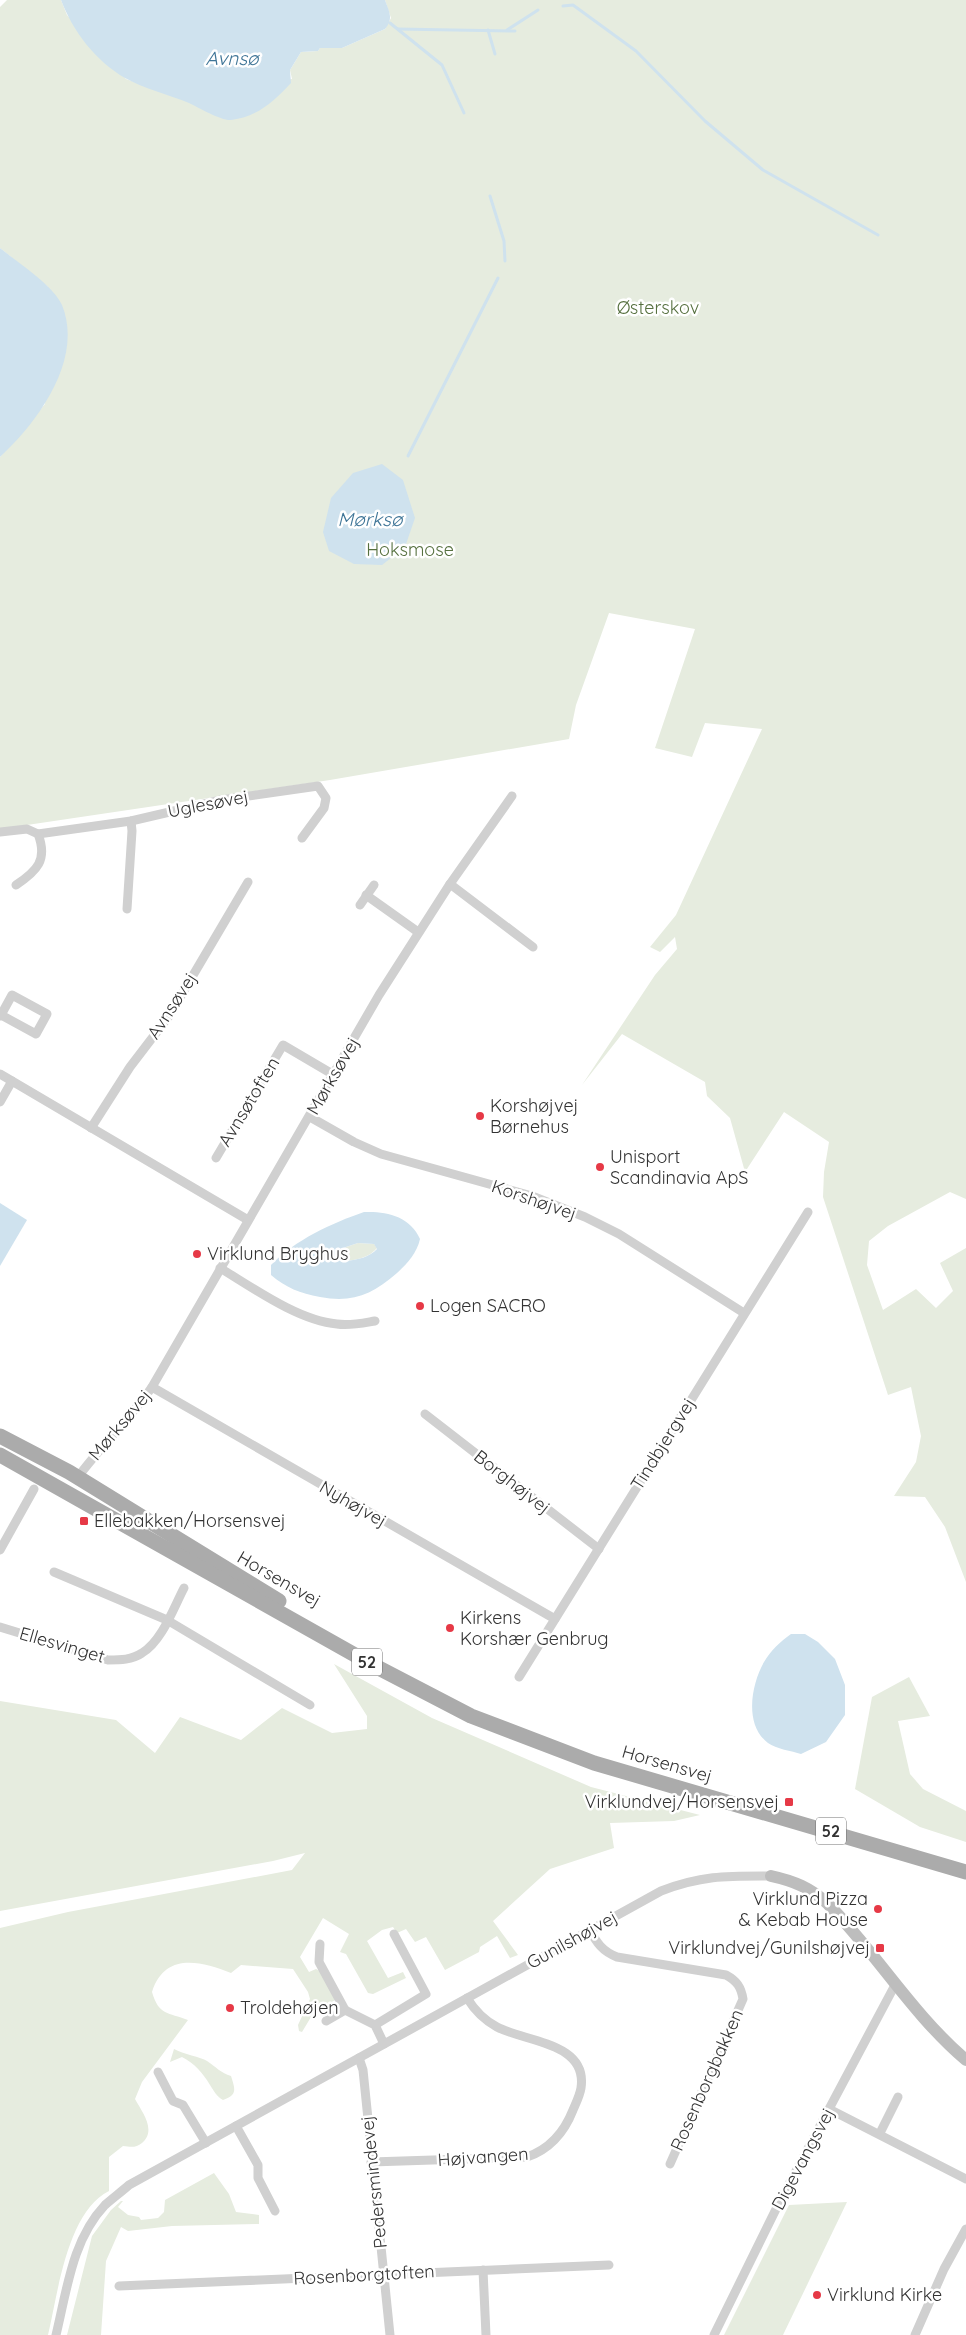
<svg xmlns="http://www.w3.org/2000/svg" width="966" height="2335" font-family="Quicksand,sans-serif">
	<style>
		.green { fill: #e6ecdf }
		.water { fill: #cfe2ee; fill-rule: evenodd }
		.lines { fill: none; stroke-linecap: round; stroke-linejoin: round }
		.stream { stroke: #cfe2ee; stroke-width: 3 }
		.street { stroke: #d0d0d0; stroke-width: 9 }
		.secondary { stroke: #bdbdbd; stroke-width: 12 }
		.primary { stroke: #ababab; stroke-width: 15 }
		.poi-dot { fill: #e63946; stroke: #fff; stroke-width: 2 }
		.labels { text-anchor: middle; stroke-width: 5; stroke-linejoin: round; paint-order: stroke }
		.shield { fill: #fff; stroke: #707070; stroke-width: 1 }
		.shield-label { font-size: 16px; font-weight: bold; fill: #333 }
		.park-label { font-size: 18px; fill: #56703f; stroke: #fff }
		.street-label { font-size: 18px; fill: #333; stroke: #fff }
		.poi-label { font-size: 18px; fill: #333; stroke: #fff; text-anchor: start }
		.water-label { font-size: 19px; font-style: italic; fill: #3f7597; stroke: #fff }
	</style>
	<rect width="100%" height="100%" fill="#fff"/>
	<g class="green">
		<polygon points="7,0 61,0 67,15 126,79 167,94 292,79 290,70 301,52 318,51 320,48 342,48 385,29 391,18 385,0 966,0 966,1199 950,1192 888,1226 869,1241 867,1265 883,1310 916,1289 936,1308 953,1291 940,1263 966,1248 966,1582 945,1527 925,1497 894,1496 916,1462 921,1436 911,1387 888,1395 823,1197 824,1172 829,1142 784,1112 745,1172 730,1118 707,1096 705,1082 622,1034 582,1085 655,975 677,949 675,937 660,952 650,947 676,915 762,729 705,723 692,757 655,748 695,629 609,613 576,705 569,739 330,780 0,829 0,457 45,404 48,287 0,248 0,7"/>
		<path d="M358,1243L374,1244L377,1248C370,1257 357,1260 346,1261L342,1258V1252L346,1247Z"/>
		<path d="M334,1664L432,1718L591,1787L700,1815L674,1821L610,1823L614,1848L550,1869L493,1921L518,1955L510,1958L497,1936L480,1947L479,1952L445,1970L426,1937L415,1942L406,1929L397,1933L393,1927L382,1930L367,1941L388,1978L403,1972L406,1978L373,1994L368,1993L346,1954L340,1952L349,1934L323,1918L300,1957L309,1972L316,1969L322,1972L335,2000L322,2008L317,2007L302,2032L299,2031L298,2025L310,1999L308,1992L293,1969L241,1965L231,1973C200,1961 165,1952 152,1992C159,2016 168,2012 188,2020L142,2082L135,2099C142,2112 157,2130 142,2143C136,2148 131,2147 123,2146L109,2157V2191C67,2212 58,2293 48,2335H0V1928L68,1912L292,1870L305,1853L273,1861L0,1911V1701L116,1720L155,1753L180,1717L241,1740L282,1708L332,1733L367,1729V1716Z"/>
		<polygon points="909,1677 930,1716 898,1721 910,1774 923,1789 966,1811 966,1842 920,1827 855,1789 872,1697"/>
		<path d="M174,2049C183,2054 201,2057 207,2061C216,2067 221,2073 231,2076C235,2089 238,2095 223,2100C216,2096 214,2091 210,2085C203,2073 194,2063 182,2057L170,2062Z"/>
		<polygon points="214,2173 229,2194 236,2212 259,2215 259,2224 172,2226 128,2231 121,2227 106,2261 101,2335 67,2335 92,2236 111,2210 121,2201 123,2201 118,2207 128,2215 139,2217 141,2220 158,2218 164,2212 165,2200"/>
		<polygon points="847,2202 783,2335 724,2335 789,2205"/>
	</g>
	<g class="water">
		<path d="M61,0H385C389,11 394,19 385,29L342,48H320L318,51L301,52L290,70L291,83C273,102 257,117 231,120C222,121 199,108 189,103C170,95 142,88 125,78C96,61 73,32 61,0Z"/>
		<path d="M0,248C17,262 53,285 62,305C84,359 38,422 0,457Z"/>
		<polygon points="382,464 403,480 415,518 405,547 382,565 354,564 329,551 323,532 331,498 353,473"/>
		<polygon points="0,1203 27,1220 0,1266"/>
		<path d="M364,1212C386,1211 410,1216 420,1239C417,1253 407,1264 397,1273C372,1295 352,1303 320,1297C300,1293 286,1288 271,1275V1265C295,1240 332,1223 364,1212ZM358,1243L374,1244L377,1249C370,1257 357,1260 346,1261L342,1258V1252L346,1247Z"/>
		<path d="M791,1634H805L818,1642L835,1659L845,1685V1715L826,1742L801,1754C792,1751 776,1749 768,1743C744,1725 751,1685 764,1662C771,1650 780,1642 791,1634Z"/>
	</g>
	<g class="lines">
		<g class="stream">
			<polyline points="563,6 573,5 636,51 705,121 763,170 878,235"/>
			<polyline points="390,23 442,65 464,113"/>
			<polyline points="398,29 515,31"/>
			<polyline points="488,30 495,54"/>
			<polyline points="507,30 538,10"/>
			<polyline points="490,196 504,241 505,261"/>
			<polyline points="408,456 498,278"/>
		</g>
		<g class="street">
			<path d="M0,832L27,829L38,834C48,860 37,871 16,885"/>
			<polyline points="38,834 131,821 221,800 318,786 326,798 324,808 302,838"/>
			<polyline points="450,884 533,947"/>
			<polyline points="366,895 418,932"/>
			<polyline points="360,905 374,885"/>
			<polyline points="127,909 132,831 131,821"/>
			<polyline points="0,1014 1,1015 36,1034 47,1014 12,995 1,1015 0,1016"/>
			<polyline points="0,1074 248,1220"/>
			<polyline points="0,1102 12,1081"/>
			<polyline points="310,1117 354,1142 381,1154 532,1196 585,1217 619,1234 744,1313"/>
			<polyline points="91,1128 130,1067 169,1016 248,882"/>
			<polyline points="216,1158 283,1045 334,1075"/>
			<path d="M220,1268C253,1288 299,1321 337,1324C350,1326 363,1323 375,1321"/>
			<polyline points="152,1387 555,1619"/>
			<polyline points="425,1414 599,1549"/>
			<path d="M78,1477C101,1446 130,1419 152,1387L379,995L450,884L512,796"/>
			<polyline points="0,1550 34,1489"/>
			<polyline points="54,1572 167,1620 310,1705"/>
			<path d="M0,1627L108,1660C120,1660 132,1660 142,1653C162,1641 173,1609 184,1588"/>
			<polyline points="519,1677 808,1212"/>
			<path d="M589,1929C597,1943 602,1951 617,1957L726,1975C737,1981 741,1987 743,1999L670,2164"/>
			<polyline points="320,1944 319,1962 345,2010"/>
			<polyline points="326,2021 345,2010 375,2025 384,2044"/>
			<polyline points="375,2025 426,1994 394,1934"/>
			<polyline points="359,2058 363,2070 390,2335"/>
			<polyline points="158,2072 173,2101 183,2105 206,2143"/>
			<polyline points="829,2109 966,2179"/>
			<polyline points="236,2126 258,2165 258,2178 275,2211"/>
			<polyline points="880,2133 898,2097"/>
			<path d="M371,2162L527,2157C550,2149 564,2133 573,2110C576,2103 580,2095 581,2088C588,2042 525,2042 497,2027C484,2020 475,2011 467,1998"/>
			<polyline points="483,2270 486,2335"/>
			<polyline points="119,2286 609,2265"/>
			<path d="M56,2335C67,2290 72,2240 105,2205C113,2198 121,2192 129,2185L661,1891C703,1875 728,1876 771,1876"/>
			<polyline points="714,2335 780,2201 895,1985"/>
			<polyline points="915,2335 944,2269 966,2229"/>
		</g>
		<path class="secondary" d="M771,1876C794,1881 811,1888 828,1904C877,1954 913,2015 966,2060"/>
		<g class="primary">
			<polyline points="0,1436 69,1472 279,1601"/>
			<polyline points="0,1455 371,1664 471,1716 594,1763 966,1872"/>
		</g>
	</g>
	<g class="poi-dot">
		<circle cx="480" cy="1116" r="5"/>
		<circle cx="600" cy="1167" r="5"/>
		<circle cx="197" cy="1254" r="5"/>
		<circle cx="420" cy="1306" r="5"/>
		<rect x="79" y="1516" width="10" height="10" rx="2.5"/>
		<circle cx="450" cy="1628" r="5"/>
		<rect x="784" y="1797" width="10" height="10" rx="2.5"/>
		<circle cx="878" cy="1909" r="5"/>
		<rect x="875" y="1943" width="10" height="10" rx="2.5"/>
		<circle cx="230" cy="2008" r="5"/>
		<circle cx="817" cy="2295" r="5"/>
	</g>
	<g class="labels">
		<g class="shield">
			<rect x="352" y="1648.5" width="30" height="27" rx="4"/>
			<rect x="816" y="1817.5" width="30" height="27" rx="4"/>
		</g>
		<g class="shield-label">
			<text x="367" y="1668">52</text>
			<text x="831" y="1837">52</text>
		</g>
		<g class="park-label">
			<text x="658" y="314">Østerskov</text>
			<text x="410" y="556">Hoksmose</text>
		</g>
		<g class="street-label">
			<text transform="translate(208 804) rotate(-11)" y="6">Uglesøvej</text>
			<text transform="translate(172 1006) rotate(-57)" y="6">Avnsøvej</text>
			<text transform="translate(333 1076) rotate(-60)" y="6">Mørksøvej</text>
			<text transform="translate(249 1102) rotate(-59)" y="6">Avnsøtoften</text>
			<text transform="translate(534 1200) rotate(19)" y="6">Korshøjvej</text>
			<text transform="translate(120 1425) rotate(-50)" y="6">Mørksøvej</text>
			<text transform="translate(663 1444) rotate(-58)" y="6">Tindbjergvej</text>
			<text transform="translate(512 1482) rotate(38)" y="6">Borghøjvej</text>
			<text transform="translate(353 1504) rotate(30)" y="6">Nyhøjvej</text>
			<text transform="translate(279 1579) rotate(30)" y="6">Horsensvej</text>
			<text transform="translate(62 1645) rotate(16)" y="6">Ellesvinget</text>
			<text transform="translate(667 1764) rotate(16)" y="6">Horsensvej</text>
			<text transform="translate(572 1940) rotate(-29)" y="6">Gunilshøjvej</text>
			<text transform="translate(707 2080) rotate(-66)" y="6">Rosenborgbakken</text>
			<text transform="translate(483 2157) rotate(-4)" y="6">Højvangen</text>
			<text transform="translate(803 2159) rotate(-62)" y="6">Digevangsvej</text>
			<text transform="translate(374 2182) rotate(-96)" y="6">Pedersmindevej</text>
			<text transform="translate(364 2275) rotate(-3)" y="6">Rosenborgtoften</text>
		</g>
		<g class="poi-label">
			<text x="490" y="1112">Korshøjvej<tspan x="490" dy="21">Børnehus</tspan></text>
			<text x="610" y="1163">Unisport<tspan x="610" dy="21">Scandinavia ApS</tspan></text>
			<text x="207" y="1260">Virklund Bryghus</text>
			<text x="430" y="1312">Logen SACRO</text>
			<text x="94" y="1527">Ellebakken/Horsensvej</text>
			<text x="460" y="1624">Kirkens<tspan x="460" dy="21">Korshær Genbrug</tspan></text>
			<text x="779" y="1808" text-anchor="end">Virklundvej/Horsensvej</text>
			<text x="868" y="1905" text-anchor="end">Virklund Pizza<tspan x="868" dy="21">&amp; Kebab House</tspan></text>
			<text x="870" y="1954" text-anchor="end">Virklundvej/Gunilshøjvej</text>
			<text x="240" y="2014">Troldehøjen</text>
			<text x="827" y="2301">Virklund Kirke</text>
		</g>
		<g class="water-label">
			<text x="232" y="65">Avnsø</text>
			<text x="370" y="526">Mørksø</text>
		</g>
	</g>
</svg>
